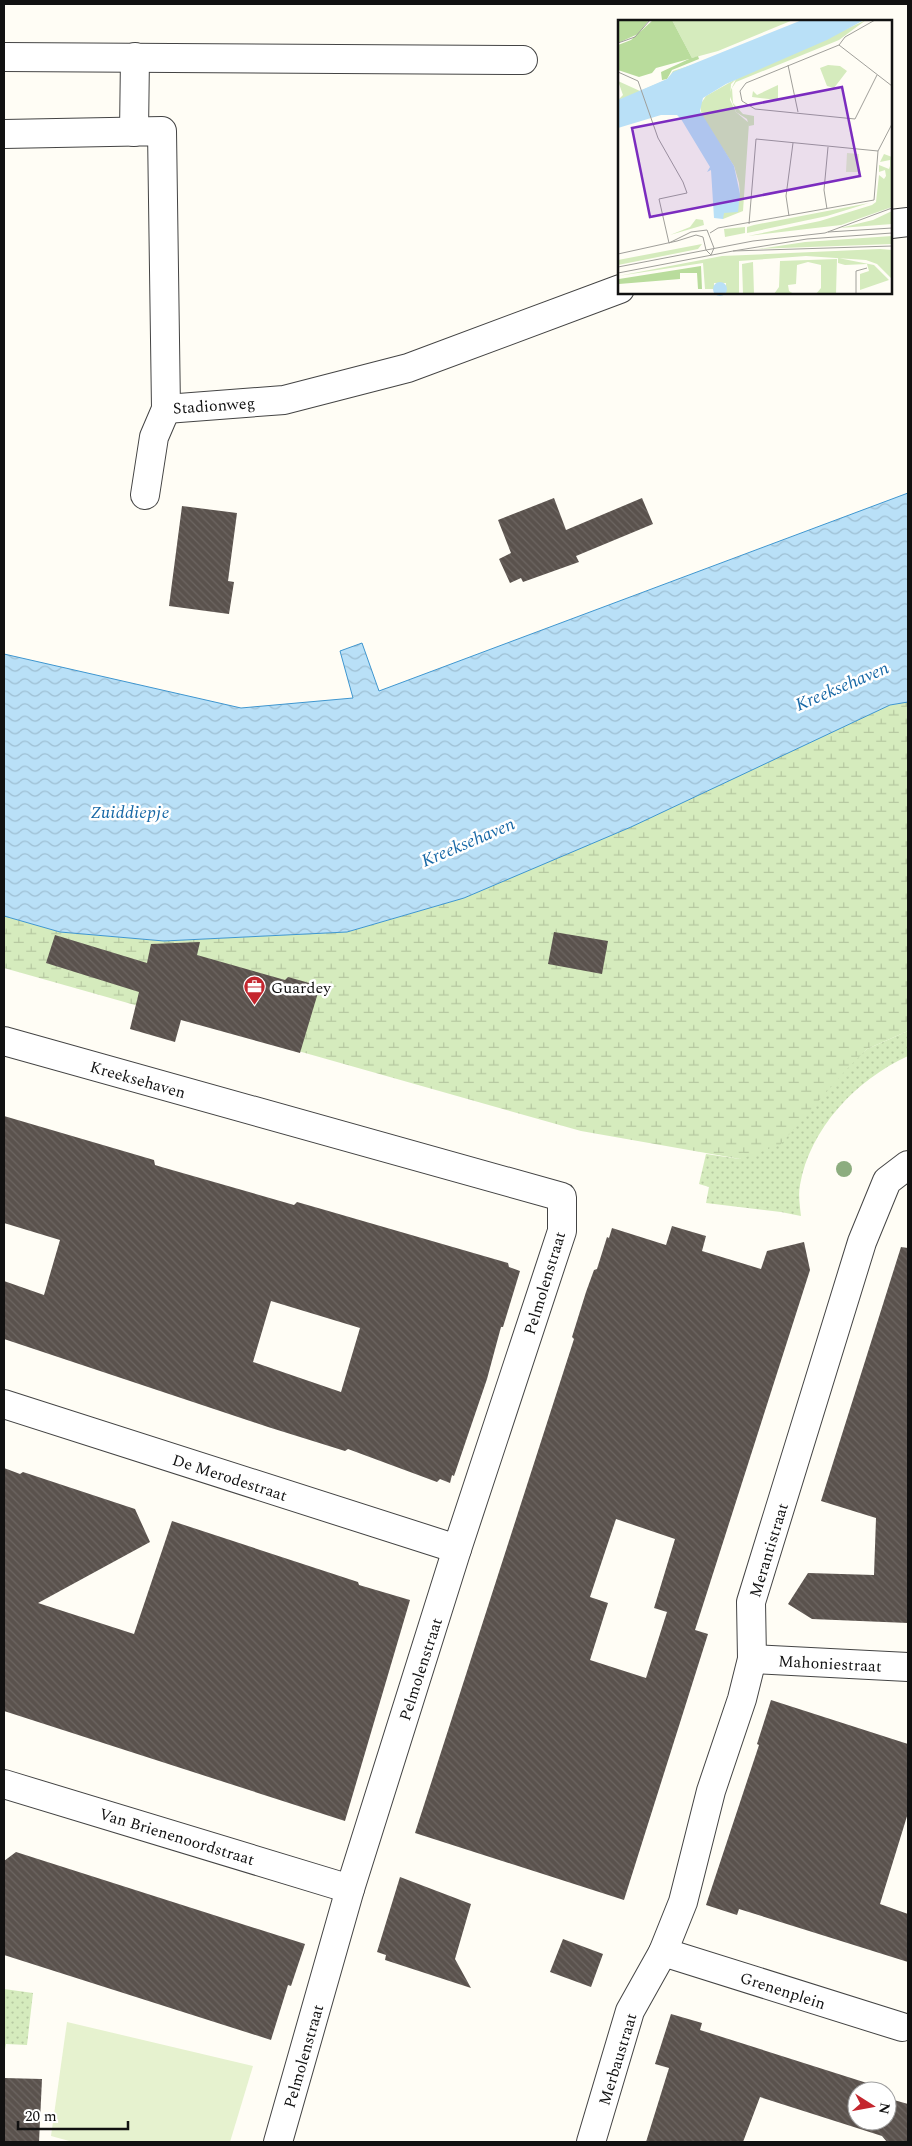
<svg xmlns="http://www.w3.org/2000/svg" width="912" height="2146" font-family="Spectral,serif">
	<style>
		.green { fill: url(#green-dots) }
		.wetland { fill: url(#wetland-marsh) }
		.pitch { fill: #e6f2cf }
		.water { fill: url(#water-waves); stroke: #3f96cf }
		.building { fill: url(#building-back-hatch); fill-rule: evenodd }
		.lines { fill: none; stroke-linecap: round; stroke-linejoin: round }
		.minor-casing { stroke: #444; stroke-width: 30 }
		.minor { stroke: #fff; stroke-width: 28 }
		.tree { fill: #8dad7f }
		.labels { text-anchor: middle; stroke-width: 5; stroke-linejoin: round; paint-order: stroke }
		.street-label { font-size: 16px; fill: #111; stroke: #fff }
		.poi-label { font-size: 16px; fill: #111; stroke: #fff; text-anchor: start }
		.water-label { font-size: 18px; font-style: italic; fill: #1768a6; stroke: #fff }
		.inset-road { fill: none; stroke: #a09f9a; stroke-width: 1 }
		.view { fill: #7b2cbf; fill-opacity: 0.15; stroke: #7b2cbf; stroke-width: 2.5 }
		.inset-edge { fill: none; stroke: #111; stroke-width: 2.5 }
	</style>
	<defs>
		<pattern id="green-dots" width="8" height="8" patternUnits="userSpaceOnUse" patternTransform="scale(1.25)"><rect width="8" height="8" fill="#d5ebbd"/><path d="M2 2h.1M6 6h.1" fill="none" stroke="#b6c8a1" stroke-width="1.8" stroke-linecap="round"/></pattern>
		<pattern id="wetland-marsh" width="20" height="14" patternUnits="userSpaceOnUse" patternTransform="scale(1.25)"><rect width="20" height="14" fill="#d5ebbd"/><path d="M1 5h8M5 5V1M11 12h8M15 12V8" fill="none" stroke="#b6c8a1"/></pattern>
		<pattern id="water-waves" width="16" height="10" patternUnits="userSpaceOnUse" patternTransform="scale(1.25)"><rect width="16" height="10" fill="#b9e0f7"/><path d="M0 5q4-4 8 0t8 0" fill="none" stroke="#9ebfd3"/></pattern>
		<pattern id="building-back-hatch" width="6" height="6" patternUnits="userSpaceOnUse" patternTransform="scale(1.25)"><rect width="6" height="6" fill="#5a524d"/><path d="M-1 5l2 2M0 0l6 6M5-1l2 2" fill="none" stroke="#6d6662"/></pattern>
	</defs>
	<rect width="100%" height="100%" fill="#fffdf5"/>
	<g class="green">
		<path d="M908,1031V1056C856,1080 810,1128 800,1185C798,1195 800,1207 801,1216L781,1212L706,1203L709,1187L699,1184L706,1154L740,1159L867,1049Z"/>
		<polygon points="4,1989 33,1993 27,2045 6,2044 4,2055"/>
	</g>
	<polygon class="wetland" points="908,702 908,1031 867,1049 845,1071 780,1145 740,1159 581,1131 4,968 4,916 60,932 164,941 347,932 464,898 890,705"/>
	<polygon class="pitch" points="67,2022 253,2066 230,2142 73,2142 51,2136"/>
	<polygon class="water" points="908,493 908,702 890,705 631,827 464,898 347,932 164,941 60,932 4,916 4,654 241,708 353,698 340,651 362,643 379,691"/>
	<g class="building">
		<polygon points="554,498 566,530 642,498 653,524 576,556 579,562 523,582 521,578 510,583 499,559 511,553 498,520"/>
		<polygon points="182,506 237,513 228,581 234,582 229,614 169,606"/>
		<polygon points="554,932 608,941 602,974 548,964"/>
		<polygon points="55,935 147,963 151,944 200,942 197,955 285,980 288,977 320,986 300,1053 181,1020 175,1042 130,1029 139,992 46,963"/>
		<path d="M4,1116L154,1160L155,1165L165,1168L294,1205L297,1202L325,1210L508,1263L509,1267L520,1271L503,1327H501L487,1379L454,1476L452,1475L450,1483L440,1479L437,1482L348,1449L345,1451L268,1427L4,1339V1281L44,1295L60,1240L4,1223ZM271,1301L360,1328L341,1392L253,1362Z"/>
		<path d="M672,1226L706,1236L702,1251L761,1269L767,1251L804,1242L810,1270L695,1630L708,1634L624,1900L415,1833L574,1339L572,1337L586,1292L594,1270L597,1269L607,1237L609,1238L612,1228L666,1245ZM616,1519L675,1539L654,1608L667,1612L646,1678L590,1660L608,1603L590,1597Z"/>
		<polygon points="901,1247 908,1248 908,1623 812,1619 788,1604 808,1573 874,1575 876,1518 821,1501"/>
		<polygon points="4,1468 20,1474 23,1472 135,1509 150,1542 38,1603 134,1634 172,1521 358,1582 359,1585 410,1600 345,1821 4,1711"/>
		<polygon points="771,1700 908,1744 908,1813 880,1904 908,1914 908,1962 739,1909 737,1915 706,1905 759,1745 757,1744"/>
		<polygon points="16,1852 305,1944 291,1986 288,1985 271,2040 4,1955 4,1861"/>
		<polygon points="400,1877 471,1904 455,1959 471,1988 385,1960 386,1955 377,1952"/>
		<polygon points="563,1939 603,1954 591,1987 550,1972"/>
		<polygon points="671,2014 702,2023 700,2030 870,2084 867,2091 857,2091 857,2121 887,2121 887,2098 908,2104 908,2142 887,2142 882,2136 760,2097 743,2142 646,2142 669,2068 655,2064"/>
		<polygon points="4,2078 42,2079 39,2142 4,2142"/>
	</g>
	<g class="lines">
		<defs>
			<g id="minor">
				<polyline points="4,57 523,60"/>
				<polyline points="134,132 135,57"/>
				<polyline points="4,134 162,131 166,409 154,437 145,495"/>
				<polyline points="891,224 908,222"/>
				<polyline points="166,409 284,400 408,368 620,289"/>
				<polyline points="4,1041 562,1197 562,1231 457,1549 350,1889 278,2142"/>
				<polyline points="4,1404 457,1549"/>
				<polyline points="752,1659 908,1667"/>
				<polyline points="4,1784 350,1889"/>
				<polyline points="663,1952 902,2027"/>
				<polyline points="591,2142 630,2011 663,1952 683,1902 711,1791 742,1699 752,1659 751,1602 862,1242 887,1181 908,1165"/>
			</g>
		</defs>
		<use href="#minor" class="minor-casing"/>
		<use href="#minor" class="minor"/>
	</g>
	<circle class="tree" cx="844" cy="1169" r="8"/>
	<defs>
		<symbol id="office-pin" viewBox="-11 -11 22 30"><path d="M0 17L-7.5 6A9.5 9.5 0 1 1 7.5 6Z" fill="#c4262e" stroke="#fff"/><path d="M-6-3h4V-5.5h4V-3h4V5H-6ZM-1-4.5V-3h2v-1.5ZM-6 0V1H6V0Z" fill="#fff"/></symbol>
	</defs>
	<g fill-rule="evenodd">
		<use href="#office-pin" x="242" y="974" width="25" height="34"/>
	</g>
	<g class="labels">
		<g class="street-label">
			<text transform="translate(214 405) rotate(-4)" y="6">Stadionweg</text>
			<text transform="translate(138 1079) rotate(16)" y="6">Kreeksehaven</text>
			<text transform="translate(544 1283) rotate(-73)" y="6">Pelmolenstraat</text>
			<text transform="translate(230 1477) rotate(18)" y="6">De Merodestraat</text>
			<text transform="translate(768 1550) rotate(-73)" y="6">Merantistraat</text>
			<text transform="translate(830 1663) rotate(3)" y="6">Mahoniestraat</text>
			<text transform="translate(420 1669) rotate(-72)" y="6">Pelmolenstraat</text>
			<text transform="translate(177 1836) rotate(17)" y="6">Van Brienenoordstraat</text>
			<text transform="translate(783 1990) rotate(18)" y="6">Grenenplein</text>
			<text transform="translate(303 2056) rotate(-74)" y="6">Pelmolenstraat</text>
			<text transform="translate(617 2059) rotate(-73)" y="6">Merbaustraat</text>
		</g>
		<g class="poi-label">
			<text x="271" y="993">Guardey</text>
		</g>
		<g class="water-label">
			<text transform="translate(842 686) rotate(-23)" y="6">Kreeksehaven</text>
			<text x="130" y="818">Zuiddiepje</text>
			<text transform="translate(468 842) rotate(-23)" y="6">Kreeksehaven</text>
		</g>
	</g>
	<g transform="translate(618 20)">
		<rect width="274" height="274" fill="#fffdf5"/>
		<path d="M54,0H175L100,31L74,38ZM248,0L221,20L118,62L114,68L115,83L125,94L136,96V105L131,106L129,99L118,92L111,74L118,59ZM210,45L222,46L229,51L216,68L209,66L202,48ZM160,65V80L134,77L135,71L139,75ZM266,134L274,137V187L223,205L130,216L202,201L254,185L258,182L261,155L266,159L268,156L267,150L261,152V145L271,149L272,146V140L262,142ZM251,183L209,196L129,213V207L136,205ZM274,191V204L222,208L255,200ZM78,199L85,200L86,205L52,215L72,207ZM127,207V213L107,217L106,209ZM274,216V224L140,229L187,222ZM84,224L80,229L0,245V240ZM262,229L274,230V259L259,244L248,240L188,236L121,241V274H108V263H96V269H87L85,243L0,256L104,236ZM220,238L256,245L271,260L242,270V254L251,251L249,244L227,245L220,243ZM219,239L218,274H198L203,268V245L190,242L179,245L178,264L170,265L171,271L176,274H156L161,267L162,241ZM135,242L136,274H125L124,244Z" fill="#d5ebbd"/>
		<path d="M0,0H31L20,14L0,23ZM35,0H54L74,38L80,36L81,39L54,50L49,59L44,60L43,52L71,39L38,48L34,53L21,57L0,50V25L13,20ZM83,246L84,269H80L79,253H62V259L1,264V259Z" fill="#b9dc9c"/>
		<path d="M99,37L24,72L0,80L5,75L0,61L22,71L50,59L55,51ZM118,59L113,64L112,80L118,92L131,103L125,191L105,199V193L122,174L121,163L116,146L84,97L82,85L88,76Z" fill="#d5ebbd"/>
		<path d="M229,133L241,134L240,152H228Z" fill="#e6f2cf"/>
		<path d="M184,0H246L209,20L108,64L85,78L82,91L116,146L122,174L120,192L106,193L105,199L96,198L93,150L89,152L92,147L63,99L59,95H43L0,108V80L49,59L55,52ZM95 269a7 7 0 1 1 14 0a7 7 0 1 1-14 0Z" fill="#b9e0f7"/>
		<path class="inset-road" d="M0,23L17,17L32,0M221,25L128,63L122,71L124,81L137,89L237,99L259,55M221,25L274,66M221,25L227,17L257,0M170,45L180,92M0,52L20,61L40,118L65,162L69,173L41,179L51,223M209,189L206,170L210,127M171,196L168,176L175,123M131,204L138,119L260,131M210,212L274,208M92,213L100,208L256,180L260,131L274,104M115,231L189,219L274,213M0,234L59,221L78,215L85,217L88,230L93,235L96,228L89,210L73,212L51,223M0,247L135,221L207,213L274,188M0,253L115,231L274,226M238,274V251L249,248"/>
		<path class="view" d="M224,67L242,156L32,197L14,108Z"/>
		<rect width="274" height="274" class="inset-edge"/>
	</g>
	<rect width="912" height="2146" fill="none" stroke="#111111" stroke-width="10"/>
	<g transform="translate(872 2106) rotate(101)"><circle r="24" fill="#ffffff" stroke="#a0a0a0"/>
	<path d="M0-4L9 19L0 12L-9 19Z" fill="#c4262e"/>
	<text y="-8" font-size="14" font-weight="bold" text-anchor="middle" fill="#111111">N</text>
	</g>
	<path d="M18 2121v8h110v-8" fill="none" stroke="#111111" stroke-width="2.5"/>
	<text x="25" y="2121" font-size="15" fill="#111111" stroke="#ffffff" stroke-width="4" paint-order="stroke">20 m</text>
</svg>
